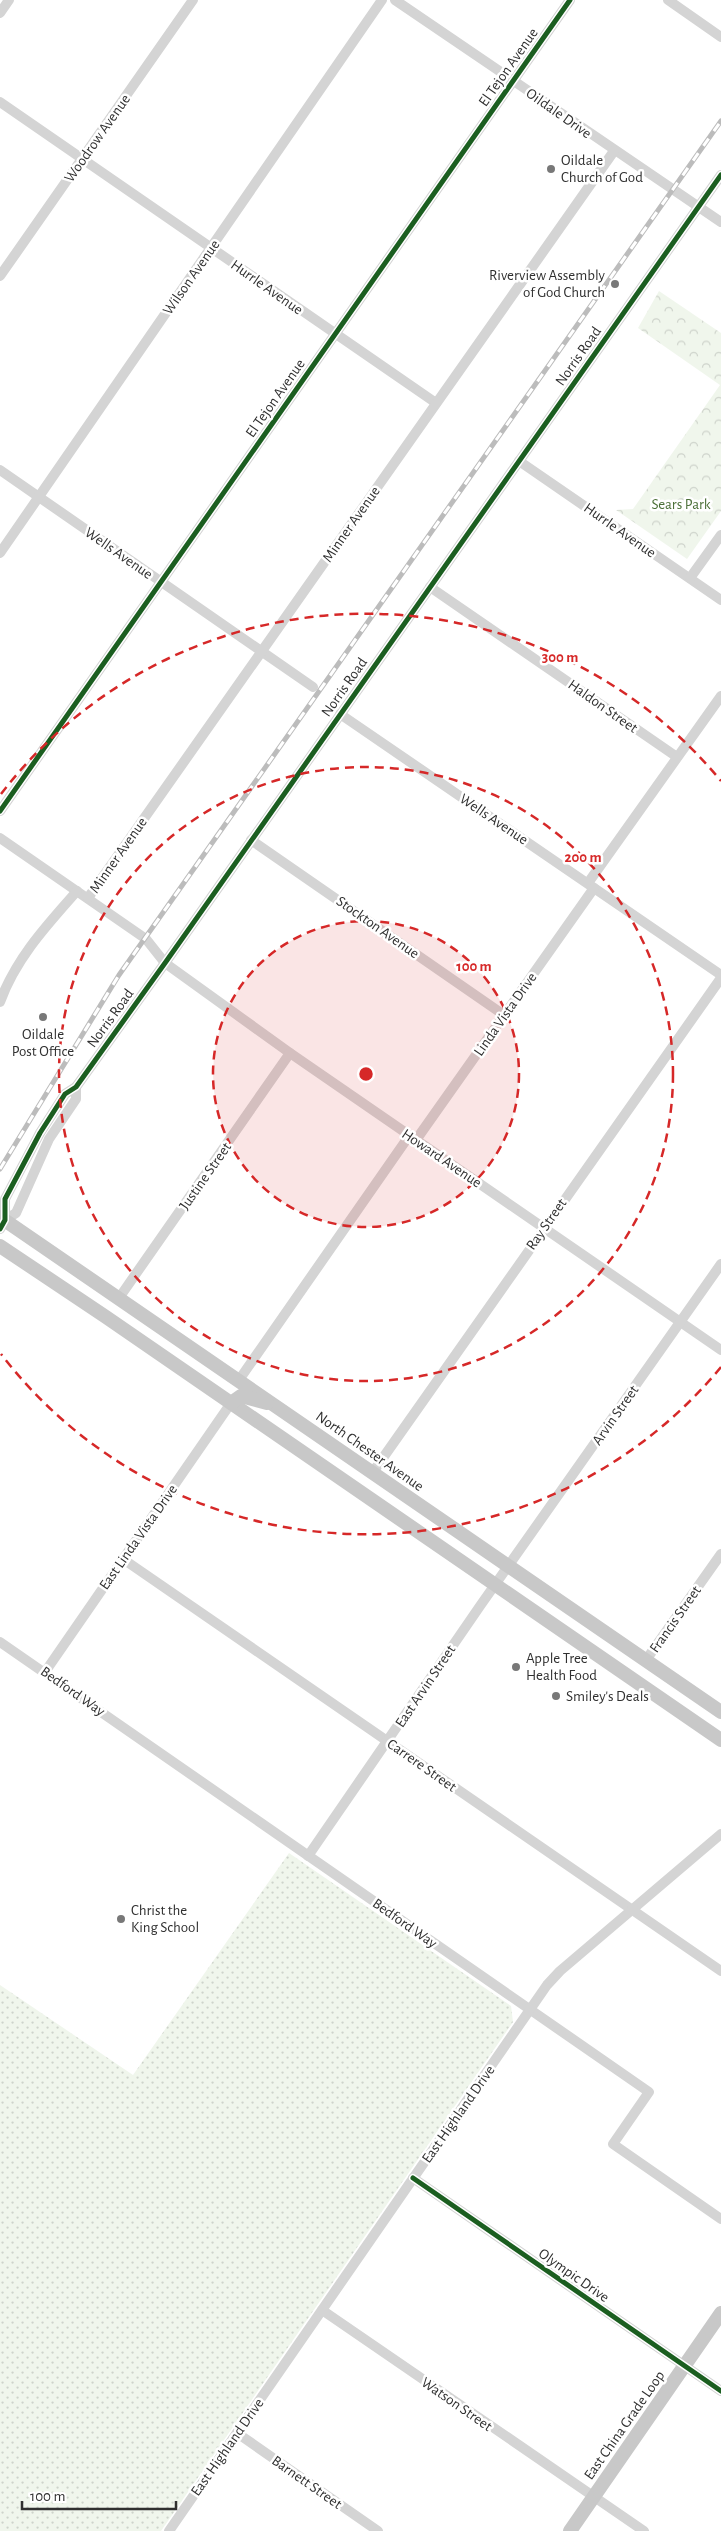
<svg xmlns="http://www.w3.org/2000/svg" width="721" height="2531" font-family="'Alegreya Sans',sans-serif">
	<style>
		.grass { fill: url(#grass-dots) }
		.park { fill: url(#park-crowns) }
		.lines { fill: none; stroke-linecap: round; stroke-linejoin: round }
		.minor { stroke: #d4d4d4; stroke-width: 10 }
		.major { stroke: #c8c8c8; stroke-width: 14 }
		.rail-casing { stroke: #bcbcbc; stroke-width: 5 }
		.rail { stroke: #fff; stroke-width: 3; stroke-dasharray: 9; stroke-linecap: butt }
		.cycleway-casing { stroke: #fff; stroke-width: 8 }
		.cycleway { stroke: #1b5e20; stroke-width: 5 }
		.ring { fill: none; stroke: #d62828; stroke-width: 2.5; stroke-dasharray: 9 6 }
		.poi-dot { fill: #787878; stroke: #fff; stroke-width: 2 }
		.labels { text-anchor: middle; stroke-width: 5; stroke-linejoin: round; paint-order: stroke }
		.street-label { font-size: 15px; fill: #303030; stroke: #fff }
		.poi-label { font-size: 15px; fill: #303030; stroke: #fff; text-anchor: start }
		.park-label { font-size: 15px; fill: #4c7039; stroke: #fff }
		.centre { fill: #d62828; stroke: #fff; stroke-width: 2.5 }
		.ring-label { font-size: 15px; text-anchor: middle; font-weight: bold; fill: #d62828; stroke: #fff; stroke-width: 5; stroke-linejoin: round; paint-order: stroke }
	</style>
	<defs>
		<pattern id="grass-dots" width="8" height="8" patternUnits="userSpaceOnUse" patternTransform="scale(1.25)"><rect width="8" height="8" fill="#f0f6ec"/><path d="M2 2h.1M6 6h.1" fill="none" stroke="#ced3cb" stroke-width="1.8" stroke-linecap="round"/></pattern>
		<pattern id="park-crowns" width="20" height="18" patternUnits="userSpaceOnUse" patternTransform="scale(1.25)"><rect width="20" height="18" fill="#f0f6ec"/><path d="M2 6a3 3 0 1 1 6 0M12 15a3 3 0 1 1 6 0" fill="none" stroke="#ced3cb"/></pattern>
	</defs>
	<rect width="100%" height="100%" fill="#fff"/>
	<polygon class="grass" points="289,1853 511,2006 513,2022 161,2531 0,2531 0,1985 133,2075"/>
	<polygon class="park" points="659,291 721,333 721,511 687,559 616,510 633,509 720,385 638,328"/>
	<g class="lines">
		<g class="minor">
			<polyline points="395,0 721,222"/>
			<polyline points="668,0 721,37"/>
			<polyline points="0,13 9,0"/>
			<polyline points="0,102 436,403"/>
			<polyline points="0,276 193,0"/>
			<polyline points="519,461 721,600"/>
			<polyline points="0,470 313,687"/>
			<polyline points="0,553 382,0"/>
			<polyline points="690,578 721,535"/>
			<polyline points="430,587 677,757"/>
			<polyline points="340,714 721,975"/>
			<polyline points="0,811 570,0"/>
			<polyline points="0,838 146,939 165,963 290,1053 721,1350"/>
			<polyline points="251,840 504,1015"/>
			<polyline points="588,883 721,696"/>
			<polyline points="88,898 614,151"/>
			<path d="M0,1002C16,958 47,925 77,891"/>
			<polyline points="416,1140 594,888"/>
			<polyline points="5,1220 16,1213 49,1139 76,1099 76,1087"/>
			<polyline points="0,1229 5,1220 5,1199 40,1133 65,1094 76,1087 165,963 721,175"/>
			<polyline points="119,1298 290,1053"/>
			<polyline points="239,1380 409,1136"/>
			<polyline points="373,1472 721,978"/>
			<polyline points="123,1559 721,1971"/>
			<polyline points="0,1642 649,2092 613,2144 721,2219"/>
			<polyline points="646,1660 721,1554"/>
			<polyline points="45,1672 231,1403"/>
			<polyline points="308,1856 480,1606 721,1264"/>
			<polyline points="413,2178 721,2391"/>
			<polyline points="322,2310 644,2531"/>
			<polyline points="237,2433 378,2531"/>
			<polyline points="169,2531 547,1985 560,1971 721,1834"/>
		</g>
		<g class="major">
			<polyline points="0,1217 721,1712"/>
			<polyline points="0,1246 106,1317 721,1740"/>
			<polyline points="231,1403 241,1396 267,1403"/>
			<polyline points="570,2531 721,2313"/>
		</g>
		<defs>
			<polyline id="rail" points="0,1169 119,975 721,121"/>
		</defs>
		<use href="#rail" class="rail-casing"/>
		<use href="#rail" class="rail"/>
		<defs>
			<g id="cycleway">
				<polyline points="0,811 570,0"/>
				<polyline points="0,1229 5,1220 5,1199 40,1133 65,1094 76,1087 165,963 721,175"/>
				<polyline points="413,2178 721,2391"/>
			</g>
		</defs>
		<use href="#cycleway" class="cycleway-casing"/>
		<use href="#cycleway" class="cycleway"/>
	</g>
	<circle cx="366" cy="1074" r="153" fill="#d62828" fill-opacity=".12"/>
	<g class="ring">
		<circle cx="366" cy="1074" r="153"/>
		<circle cx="366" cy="1074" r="307"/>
		<path d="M721 1367A460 460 0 0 1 1 1354M1 794A460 460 0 0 1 721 781"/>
	</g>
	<g class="poi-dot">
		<circle cx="551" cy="169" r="5"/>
		<circle cx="615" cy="284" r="5"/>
		<circle cx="43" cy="1017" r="5"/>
		<circle cx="516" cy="1667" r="5"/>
		<circle cx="556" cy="1696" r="5"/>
		<circle cx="121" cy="1919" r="5"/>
	</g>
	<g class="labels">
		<g class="street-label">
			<text transform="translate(508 67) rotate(-55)" y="5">El Tejon Avenue</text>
			<text transform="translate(559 113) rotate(35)" y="5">Oildale Drive</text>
			<text transform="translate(97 138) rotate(-55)" y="5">Woodrow Avenue</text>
			<text transform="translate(191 277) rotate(-55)" y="5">Wilson Avenue</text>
			<text transform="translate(267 287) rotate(35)" y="5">Hurrle Avenue</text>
			<text transform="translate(578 356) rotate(-55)" y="5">Norris Road</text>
			<text transform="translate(275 398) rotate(-55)" y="5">El Tejon Avenue</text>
			<text transform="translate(351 524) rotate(-55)" y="5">Minner Avenue</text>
			<text transform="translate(620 530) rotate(35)" y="5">Hurrle Avenue</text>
			<text transform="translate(119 553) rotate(35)" y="5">Wells Avenue</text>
			<text transform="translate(344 687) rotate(-55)" y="5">Norris Road</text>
			<text transform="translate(603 706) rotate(35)" y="5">Haldon Street</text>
			<text transform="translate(494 819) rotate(34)" y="5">Wells Avenue</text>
			<text transform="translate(118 855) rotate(-55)" y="5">Minner Avenue</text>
			<text transform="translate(378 927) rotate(35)" y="5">Stockton Avenue</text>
			<text transform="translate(505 1014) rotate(-55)" y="5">Linda Vista Drive</text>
			<text transform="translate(110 1018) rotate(-54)" y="5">Norris Road</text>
			<text transform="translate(442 1158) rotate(34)" y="5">Howard Avenue</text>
			<text transform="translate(205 1176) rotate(-55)" y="5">Justine Street</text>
			<text transform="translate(546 1224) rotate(-55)" y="5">Ray Street</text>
			<text transform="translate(615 1415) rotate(-55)" y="5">Arvin Street</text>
			<text transform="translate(370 1451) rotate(35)" y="5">North Chester Avenue</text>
			<text transform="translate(138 1537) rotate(-55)" y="5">East Linda Vista Drive</text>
			<text transform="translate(675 1619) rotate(-55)" y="5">Francis Street</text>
			<text transform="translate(425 1686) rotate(-56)" y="5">East Arvin Street</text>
			<text transform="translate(73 1691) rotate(35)" y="5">Bedford Way</text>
			<text transform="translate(422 1765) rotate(35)" y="5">Carrere Street</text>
			<text transform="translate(405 1923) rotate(35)" y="5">Bedford Way</text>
			<text transform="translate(458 2114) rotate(-55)" y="5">East Highland Drive</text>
			<text transform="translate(574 2275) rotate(35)" y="5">Olympic Drive</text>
			<text transform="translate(457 2404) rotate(35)" y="5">Watson Street</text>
			<text transform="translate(624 2425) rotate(-55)" y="5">East China Grade Loop</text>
			<text transform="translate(227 2447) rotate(-55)" y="5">East Highland Drive</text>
			<text transform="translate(307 2482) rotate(35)" y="5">Barnett Street</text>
		</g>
		<g class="poi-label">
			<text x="561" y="165">Oildale<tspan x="561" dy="17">Church of God</tspan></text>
			<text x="605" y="280" text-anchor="end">Riverview Assembly<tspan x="605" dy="17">of God Church</tspan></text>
			<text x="43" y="1039" text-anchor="middle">Oildale<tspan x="43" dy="17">Post Office</tspan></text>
			<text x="526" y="1663">Apple Tree<tspan x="526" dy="17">Health Food</tspan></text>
			<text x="566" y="1701">Smiley's Deals</text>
			<text x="131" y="1915">Christ the<tspan x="131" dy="17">King School</tspan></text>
		</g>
		<g class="park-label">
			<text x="681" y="509">Sears Park</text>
		</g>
	</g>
	<circle cx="366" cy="1074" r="8" class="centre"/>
	<g class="ring-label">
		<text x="560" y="662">300 m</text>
		<text x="583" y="862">200 m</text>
		<text x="474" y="971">100 m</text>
	</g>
	<path d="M22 2501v8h154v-8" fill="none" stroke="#303030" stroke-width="2.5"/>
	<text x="30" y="2501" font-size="15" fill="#303030" stroke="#ffffff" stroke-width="4" paint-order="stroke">100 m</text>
</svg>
